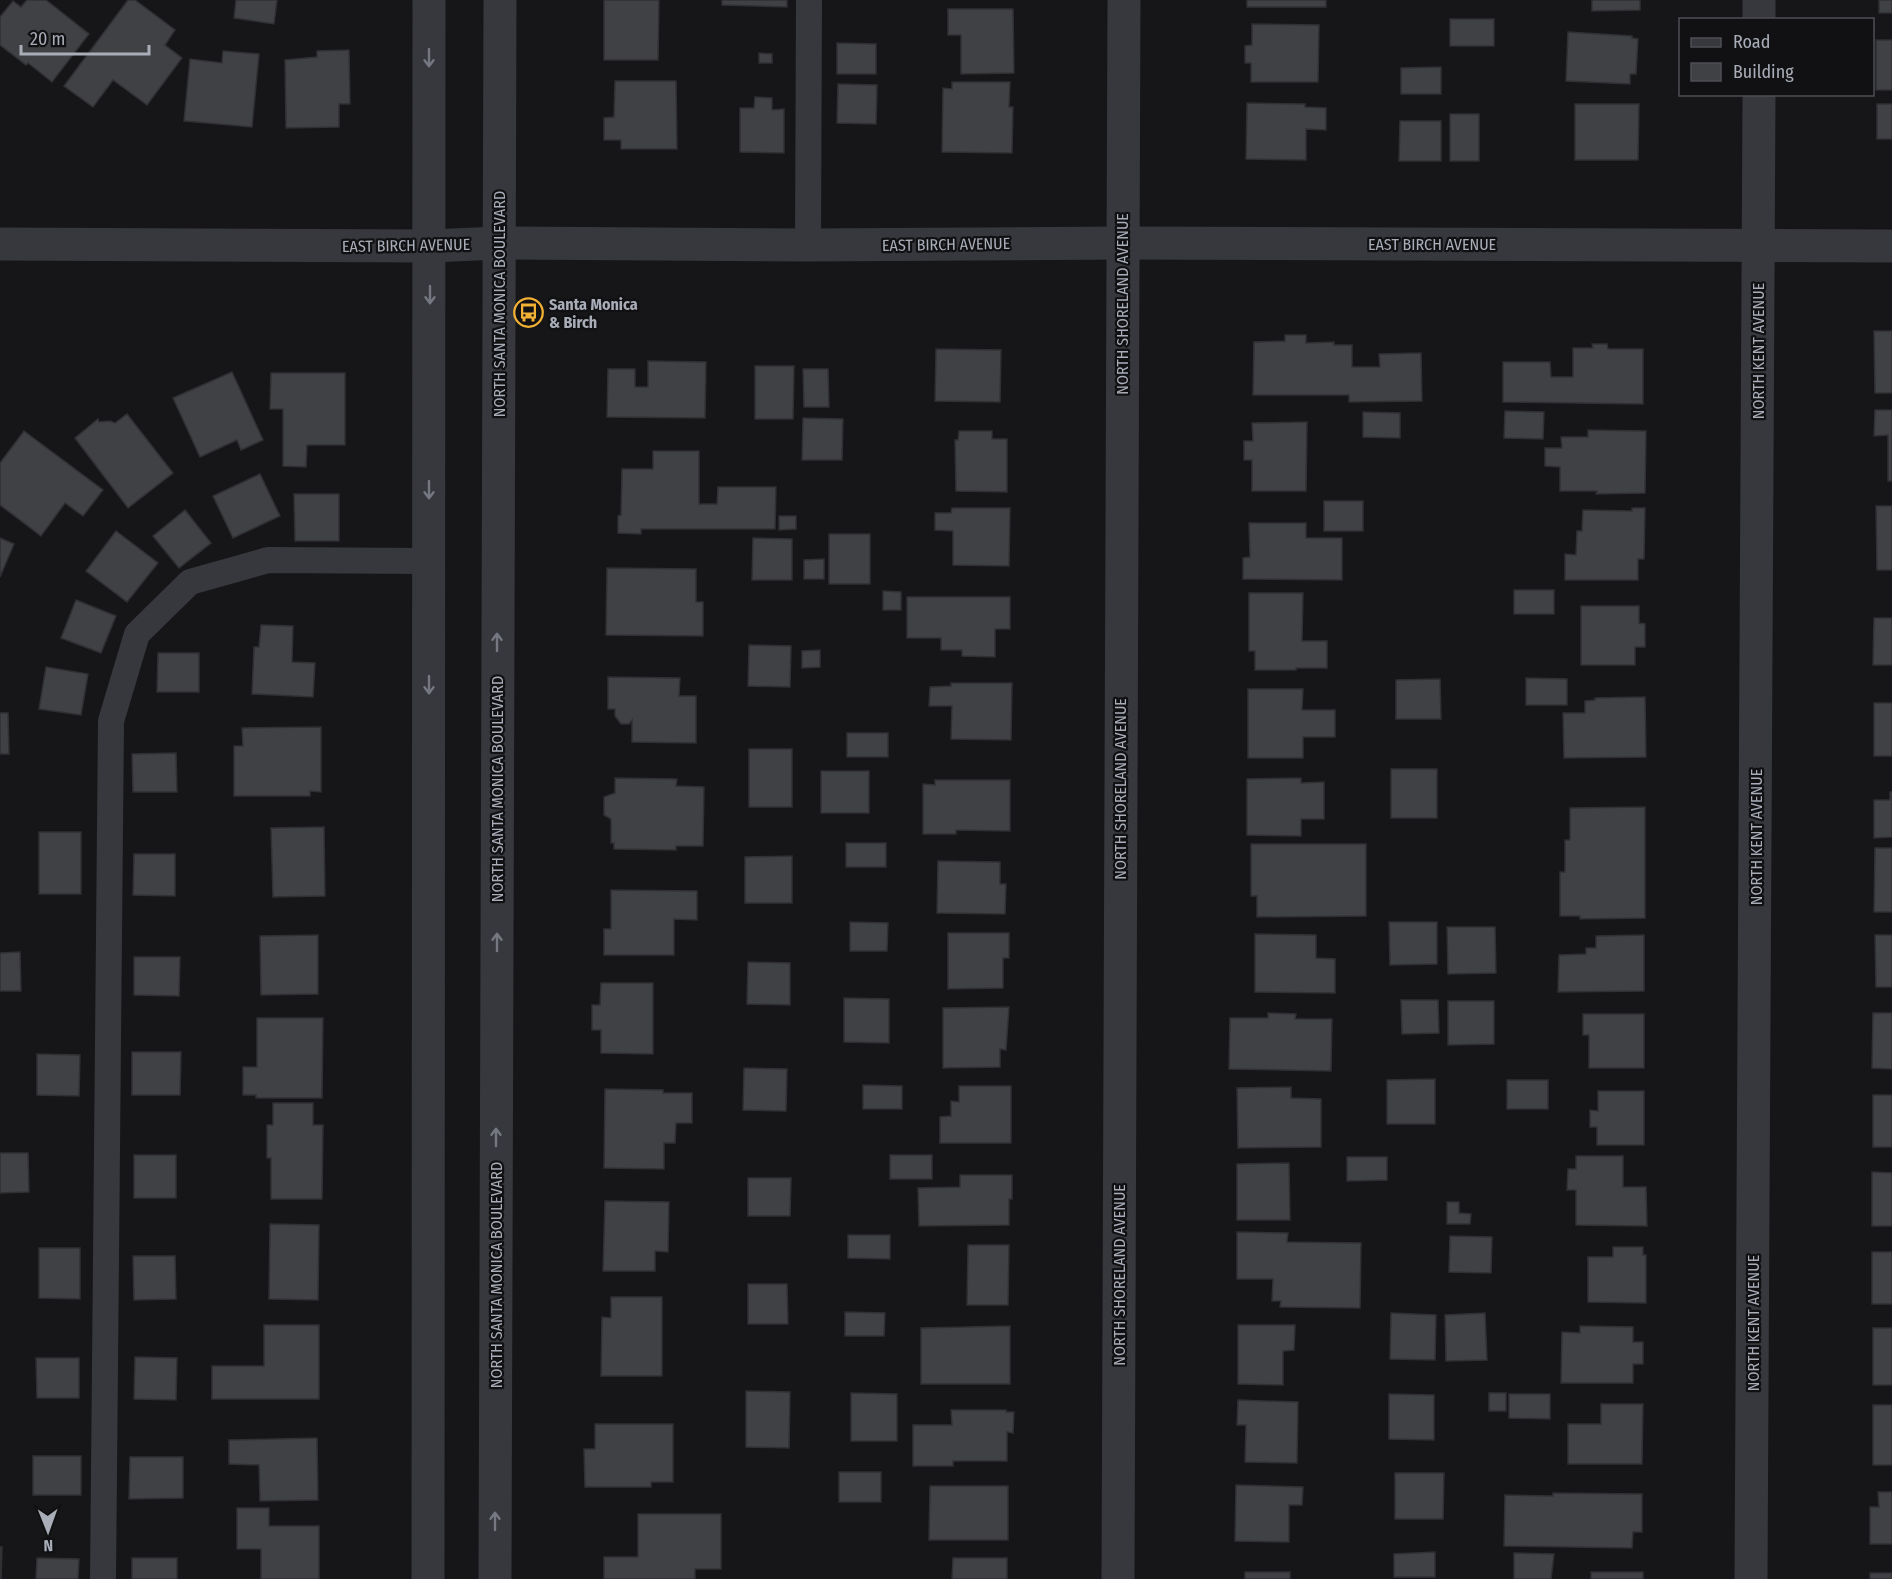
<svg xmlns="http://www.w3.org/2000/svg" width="1892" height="1579" font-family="'Fira Sans Condensed',sans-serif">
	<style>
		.building { fill: #404145; stroke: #303034; stroke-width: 1.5 }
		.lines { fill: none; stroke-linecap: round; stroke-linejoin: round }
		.service { stroke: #37383d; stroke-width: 26 }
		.minor { stroke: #37383d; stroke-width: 33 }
		.tertiary { stroke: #37383d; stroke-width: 33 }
		.oneway { stroke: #757881 }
		.labels { text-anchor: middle; stroke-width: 4.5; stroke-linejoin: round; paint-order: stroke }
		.street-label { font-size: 16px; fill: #a8adb8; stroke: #111113 }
		.poi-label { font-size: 16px; font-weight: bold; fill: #a8adb8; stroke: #111113; text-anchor: start }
	</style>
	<rect width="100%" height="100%" fill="#161618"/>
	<g class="building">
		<polygon points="27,0 46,0 89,34 52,82 28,63 26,65 0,45 0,17 13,1 21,7"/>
		<polygon points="128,0 135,0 175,30 165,45 182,58 147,105 113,80 93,107 64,86"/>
		<polygon points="236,0 277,0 274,24 234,18"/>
		<polygon points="604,0 659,0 658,60 604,60"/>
		<polygon points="722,0 787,0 787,7 722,5"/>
		<rect x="1247" y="0" width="79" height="7"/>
		<polygon points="1592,0 1640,0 1640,10 1592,11"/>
		<rect x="1879" y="0" width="13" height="13"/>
		<polygon points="948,9 1013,9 1014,73 961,74 961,35 948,35"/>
		<rect x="1450" y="19" width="44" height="27"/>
		<polygon points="1252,24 1319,25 1318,82 1251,82 1251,63 1245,63 1245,46 1252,45"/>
		<polygon points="1568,32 1632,36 1632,38 1638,39 1636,74 1630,74 1630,84 1566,81"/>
		<rect x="1876" y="40" width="16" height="50"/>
		<polygon points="837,43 876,44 876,74 837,74"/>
		<polygon points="349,50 350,104 339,104 339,127 286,128 285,60 317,57 317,51"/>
		<polygon points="223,51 259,54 252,127 184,121 190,59 222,63"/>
		<polygon points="759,53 772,54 772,63 759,63"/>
		<polygon points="1441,67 1441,94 1401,94 1401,68"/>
		<polygon points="615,81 676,81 677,149 621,149 621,140 604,140 604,118 614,117"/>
		<polygon points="952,82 1010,82 1009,107 1013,107 1012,153 942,152 943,88 952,89"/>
		<polygon points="838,84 877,85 876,124 837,123"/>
		<polygon points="755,97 772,98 772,110 784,109 784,153 740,152 740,108 754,108"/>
		<polygon points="1247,103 1305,104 1305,107 1326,108 1326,130 1306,129 1306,160 1246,159"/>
		<polygon points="1575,104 1639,104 1638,160 1575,160"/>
		<rect x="1877" y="104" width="15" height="35"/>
		<rect x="1450" y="114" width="29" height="47"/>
		<polygon points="1400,121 1441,121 1441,161 1399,161"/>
		<polygon points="1874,331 1892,331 1892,393 1875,393"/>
		<polygon points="1285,335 1306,335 1306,343 1334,342 1334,345 1352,345 1352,367 1380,367 1379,354 1421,353 1422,401 1349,402 1349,395 1253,395 1254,342 1285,341"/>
		<polygon points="1592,344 1607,344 1608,349 1643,349 1643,404 1503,402 1503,362 1550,362 1551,377 1573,377 1573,348 1593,348"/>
		<polygon points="936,349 1001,350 1000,402 935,401"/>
		<polygon points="648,361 706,362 705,418 607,417 608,369 635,369 635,387 648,387"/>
		<polygon points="755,366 794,366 793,419 755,419"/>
		<polygon points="803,369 828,369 829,407 804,407"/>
		<polygon points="232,372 263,440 241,450 237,440 200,457 173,398"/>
		<polygon points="271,373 345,373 345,445 307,445 306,467 283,466 283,409 270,409"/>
		<polygon points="1875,410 1892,410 1892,481 1888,481 1888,435 1874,436"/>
		<polygon points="1505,411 1544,412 1543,439 1504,438"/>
		<polygon points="1363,412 1400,413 1400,438 1363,437"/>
		<polygon points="127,414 173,473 128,508 75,438 98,419 99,422 110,421 115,423"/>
		<polygon points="803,418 843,419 842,460 802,460"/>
		<polygon points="1307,422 1306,491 1252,491 1252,460 1244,460 1244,441 1253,441 1252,423"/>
		<polygon points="1588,430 1646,431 1645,493 1596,494 1597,491 1560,491 1560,467 1545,466 1545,448 1562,448 1561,437 1588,437"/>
		<polygon points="24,431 103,490 83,516 65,503 41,536 0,505 0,463"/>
		<polygon points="959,431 992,431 992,439 1007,439 1007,492 956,491 955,440 958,440"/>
		<polygon points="653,451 699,451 699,504 717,504 718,487 776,487 775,529 641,529 641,534 618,533 618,516 621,515 622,469 653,469"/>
		<polygon points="260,474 280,516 233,538 213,496"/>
		<polygon points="294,494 339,494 339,541 295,541"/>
		<rect x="1324" y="501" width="39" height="30"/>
		<polygon points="1876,506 1892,506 1892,570 1877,570"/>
		<polygon points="952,508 1010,508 1009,566 953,565 953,531 935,530 935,513 951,513"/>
		<polygon points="1632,508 1645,508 1644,559 1638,559 1638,580 1565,580 1565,554 1576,555 1577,531 1582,531 1583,510 1632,511"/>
		<polygon points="185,510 211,543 179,568 153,536"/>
		<polygon points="779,516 796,516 796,529 779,530"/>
		<polygon points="1249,523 1306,523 1306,538 1342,538 1342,580 1243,579 1243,558 1250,557"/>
		<polygon points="116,531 158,563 127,602 86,571"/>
		<rect x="829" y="534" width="41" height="50"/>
		<polygon points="0,538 14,544 0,577"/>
		<polygon points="753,538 792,539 792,580 752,580"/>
		<polygon points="824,559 824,579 804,579 804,560"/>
		<polygon points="607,568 696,569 696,602 703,602 703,636 606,635"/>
		<rect x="1514" y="590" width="40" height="24"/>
		<polygon points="883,591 901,592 901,610 883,610"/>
		<polygon points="1249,593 1303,593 1302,641 1327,641 1327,668 1296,668 1296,670 1255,670 1255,651 1249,651"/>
		<polygon points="907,597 1010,597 1010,629 995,629 995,657 962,656 962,650 941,650 941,638 907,638"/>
		<polygon points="76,600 116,616 101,653 61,638"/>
		<polygon points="1581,606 1639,606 1639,623 1645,624 1645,647 1635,647 1635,665 1581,665"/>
		<polygon points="1874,618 1892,618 1892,665 1873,665"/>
		<polygon points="261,625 293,626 292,662 315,663 313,697 252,694 254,647 259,647"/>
		<polygon points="749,645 791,646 790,687 748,686"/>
		<polygon points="820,650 820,667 802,668 802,651"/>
		<polygon points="158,653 199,653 199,692 157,692"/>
		<polygon points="46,667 88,674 81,715 39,709"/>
		<polygon points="608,677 680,678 679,696 696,696 696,743 632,742 632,720 629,724 621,724 615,716 615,709 608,709"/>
		<polygon points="1526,678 1567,679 1567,705 1526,705"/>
		<polygon points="1440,679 1441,719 1396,719 1396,680"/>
		<polygon points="951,683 1012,683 1011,740 951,739 952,706 929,706 930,687 951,686"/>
		<polygon points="1248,689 1303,689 1302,710 1335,710 1335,737 1303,737 1303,758 1248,758"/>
		<polygon points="1645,697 1646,757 1564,758 1563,713 1585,713 1585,701 1595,700 1595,698"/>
		<rect x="1874" y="703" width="18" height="53"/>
		<polygon points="0,713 8,713 9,754 0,754"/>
		<polygon points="321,727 321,792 310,791 310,796 234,796 234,746 243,746 242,728"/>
		<rect x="847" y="733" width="41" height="24"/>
		<rect x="749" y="749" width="43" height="58"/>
		<polygon points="176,753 177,792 133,792 132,754"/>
		<rect x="1391" y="769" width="46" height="49"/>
		<rect x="821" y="771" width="48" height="42"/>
		<polygon points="615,778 677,779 676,786 704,787 703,846 676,846 676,850 614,849 614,843 611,843 611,819 604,815 604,797 615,793"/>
		<polygon points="1301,778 1301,783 1324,782 1324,819 1301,819 1301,836 1247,835 1247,779"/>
		<polygon points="935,780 1010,780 1010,831 956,830 956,834 923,834 923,784 935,785"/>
		<polygon points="1890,792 1892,792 1892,837 1874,838 1874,800 1890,800"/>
		<polygon points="1645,807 1645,918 1580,919 1580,916 1560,916 1560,872 1565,872 1565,840 1570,840 1570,808"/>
		<polygon points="324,827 325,896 273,897 271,828"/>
		<rect x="39" y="832" width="42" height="62"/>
		<rect x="846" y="843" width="40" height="24"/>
		<polygon points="1251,844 1366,844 1366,916 1257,917 1257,896 1251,896"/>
		<polygon points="1875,848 1892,848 1892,912 1874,912"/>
		<polygon points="134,854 175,854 175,896 133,895"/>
		<polygon points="792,856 792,903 745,903 745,857"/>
		<polygon points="938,861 1000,862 1000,884 1006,884 1005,914 937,913"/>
		<polygon points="611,890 697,891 697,920 674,919 674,955 604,955 604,929 611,929"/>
		<polygon points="850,922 888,923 887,951 850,951"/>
		<polygon points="1389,922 1437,922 1437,964 1390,965"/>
		<polygon points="1447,927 1495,927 1496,973 1448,974"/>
		<polygon points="948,933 1009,933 1009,958 1003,958 1003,988 948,989"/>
		<polygon points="1255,934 1316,935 1316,958 1335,959 1335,993 1255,992"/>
		<polygon points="318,935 318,994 261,995 260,936"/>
		<polygon points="1644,935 1644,991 1558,992 1559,955 1586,954 1586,948 1596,948 1596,936"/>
		<polygon points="1875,935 1892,935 1892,987 1876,987"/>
		<polygon points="20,952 21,991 0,991 0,953"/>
		<polygon points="134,957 180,957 179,996 134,995"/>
		<polygon points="748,962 790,963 790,1005 747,1004"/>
		<polygon points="601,983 653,983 653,1054 601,1053 601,1030 592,1030 592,1005 600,1005"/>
		<polygon points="844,998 889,999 889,1043 844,1042"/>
		<polygon points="1401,1000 1438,1000 1439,1033 1402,1034"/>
		<polygon points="1448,1001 1494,1001 1494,1044 1448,1045"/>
		<polygon points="1009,1007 1006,1050 1000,1049 1000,1067 943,1068 943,1008"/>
		<polygon points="1268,1013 1296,1014 1295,1019 1332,1019 1331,1071 1229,1069 1230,1018 1268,1018"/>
		<polygon points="1873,1013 1892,1013 1892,1069 1872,1068"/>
		<polygon points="1583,1014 1644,1014 1644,1068 1589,1068 1589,1035 1583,1035"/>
		<polygon points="257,1018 323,1018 322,1098 256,1098 256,1095 243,1095 243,1067 257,1067"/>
		<polygon points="132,1052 181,1052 180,1095 132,1095"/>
		<polygon points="37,1054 80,1055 79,1096 37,1095"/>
		<polygon points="744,1068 787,1069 786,1111 743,1110"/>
		<polygon points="1435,1079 1435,1124 1387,1124 1387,1080"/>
		<rect x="1507" y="1080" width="41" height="29"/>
		<polygon points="863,1085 902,1086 902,1109 863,1109"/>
		<polygon points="959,1086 1011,1086 1011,1143 940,1143 940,1117 951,1116 951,1101 959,1102"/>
		<polygon points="1291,1087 1291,1098 1321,1099 1321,1147 1238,1148 1237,1088"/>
		<polygon points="605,1089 663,1090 663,1093 692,1093 692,1123 676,1123 675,1143 664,1143 664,1169 604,1168"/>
		<polygon points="1598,1091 1644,1091 1644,1145 1597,1145 1597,1127 1590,1127 1590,1110 1598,1111"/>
		<rect x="1873" y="1095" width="19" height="52"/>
		<polygon points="273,1103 313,1103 313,1125 323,1125 322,1199 271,1199 271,1158 267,1158 267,1125 273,1125"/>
		<polygon points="0,1153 28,1153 29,1192 0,1193"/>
		<rect x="134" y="1155" width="42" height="43"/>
		<rect x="890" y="1155" width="42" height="24"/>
		<polygon points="1576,1156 1623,1156 1623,1187 1646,1187 1647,1226 1576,1225 1576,1190 1567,1190 1568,1169 1576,1169"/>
		<polygon points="1347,1157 1387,1157 1387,1180 1347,1181"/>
		<polygon points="1289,1163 1290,1220 1237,1220 1237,1164"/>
		<polygon points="1872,1172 1892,1173 1892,1226 1872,1226"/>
		<polygon points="960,1175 1012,1175 1012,1199 1009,1199 1009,1225 919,1226 918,1188 960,1187"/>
		<polygon points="748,1178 791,1178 790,1216 748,1216"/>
		<polygon points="605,1201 669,1202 668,1252 655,1251 655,1271 603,1271"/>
		<polygon points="1447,1202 1459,1202 1459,1213 1471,1214 1470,1224 1447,1224"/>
		<polygon points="270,1224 319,1225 318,1300 269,1299"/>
		<polygon points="1237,1232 1288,1233 1287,1242 1361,1243 1360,1308 1280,1307 1281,1301 1272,1301 1273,1279 1237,1279"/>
		<polygon points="848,1235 890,1235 890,1259 848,1258"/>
		<polygon points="1450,1236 1492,1237 1491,1273 1449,1272"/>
		<polygon points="968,1245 1009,1245 1008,1305 967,1305"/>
		<polygon points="1613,1247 1643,1247 1643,1255 1646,1255 1646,1303 1588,1302 1588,1257 1613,1257"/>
		<polygon points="39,1248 80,1248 80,1299 39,1298"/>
		<rect x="1872" y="1252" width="20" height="52"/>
		<polygon points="133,1256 175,1256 176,1299 134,1300"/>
		<polygon points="748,1284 787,1284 788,1324 748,1324"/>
		<polygon points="611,1297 662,1297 662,1376 601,1376 602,1317 611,1318"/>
		<polygon points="845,1312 885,1313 884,1336 845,1336"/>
		<polygon points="1391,1313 1436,1315 1435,1360 1390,1359"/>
		<polygon points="1485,1313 1487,1360 1446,1361 1445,1315"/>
		<polygon points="264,1325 319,1325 319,1399 212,1399 212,1366 264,1366"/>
		<polygon points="1238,1325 1295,1325 1294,1350 1283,1351 1283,1385 1238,1384"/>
		<polygon points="1010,1326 1010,1384 921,1384 921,1328"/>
		<polygon points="1580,1326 1633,1327 1633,1342 1643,1342 1643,1364 1633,1364 1633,1383 1561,1383 1562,1332 1580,1333"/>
		<rect x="1873" y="1328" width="19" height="57"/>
		<polygon points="135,1357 177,1358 176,1400 134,1399"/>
		<polygon points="36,1358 79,1358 79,1398 37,1398"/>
		<polygon points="746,1391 790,1392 789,1448 746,1447"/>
		<polygon points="851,1393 897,1394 897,1441 851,1441"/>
		<rect x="1489" y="1393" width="17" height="18"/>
		<polygon points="1389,1394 1434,1395 1434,1440 1389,1439"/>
		<polygon points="1509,1394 1550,1394 1550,1419 1509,1418"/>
		<polygon points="1238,1400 1298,1402 1297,1463 1245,1462 1246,1425 1237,1425"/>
		<polygon points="1601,1404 1643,1404 1642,1464 1568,1464 1568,1424 1601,1424"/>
		<rect x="1873" y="1405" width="19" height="60"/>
		<polygon points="951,1410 1006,1410 1006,1412 1014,1412 1013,1433 1007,1432 1007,1461 953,1461 953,1466 913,1466 913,1425 952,1425"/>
		<polygon points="595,1424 673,1424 673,1482 651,1482 651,1487 585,1487 584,1449 595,1449"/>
		<polygon points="317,1438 318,1500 260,1501 259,1465 229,1464 229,1440"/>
		<rect x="33" y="1456" width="48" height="39"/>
		<polygon points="130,1457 183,1457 183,1498 129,1499"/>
		<rect x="839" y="1472" width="42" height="30"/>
		<polygon points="1395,1473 1444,1473 1443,1519 1395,1519"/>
		<polygon points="1236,1485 1303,1487 1302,1505 1289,1505 1289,1542 1235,1541"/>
		<polygon points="930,1486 1008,1486 1008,1540 929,1540"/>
		<polygon points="1878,1492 1892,1492 1892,1544 1870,1544 1870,1507 1879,1507"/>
		<polygon points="1553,1493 1642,1494 1642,1532 1633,1532 1632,1548 1504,1546 1505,1495 1553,1496"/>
		<polygon points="237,1508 269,1508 269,1526 319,1526 319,1579 261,1579 261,1549 237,1549"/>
		<polygon points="638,1514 721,1514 721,1569 695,1569 695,1579 604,1579 604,1557 638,1557"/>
		<polygon points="0,1547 2,1547 1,1579 0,1579"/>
		<polygon points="1435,1552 1435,1577 1394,1577 1394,1554"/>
		<polygon points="1514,1553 1554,1554 1551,1579 1514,1579"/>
		<polygon points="37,1558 79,1559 78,1579 36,1579"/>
		<rect x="132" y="1558" width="45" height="21"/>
		<polygon points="953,1558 1007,1558 1007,1579 952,1579"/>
		<rect x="1245" y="1572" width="45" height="7"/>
		<rect x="1591" y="1572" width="52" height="7"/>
		<rect x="1870" y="1573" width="22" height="6"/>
	</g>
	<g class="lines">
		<g class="service">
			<polyline points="808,245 809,0"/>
			<polyline points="103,1579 111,721 137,634 190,582 268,560 429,561"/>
		</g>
		<g class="minor">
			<polyline points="1759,20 1759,0"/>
			<polyline points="0,244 430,246 499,243 808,245 1123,243 1892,246"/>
			<polyline points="1118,1579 1124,0"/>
			<polyline points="1751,1579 1759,94"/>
		</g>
		<g class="tertiary">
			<polyline points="428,1579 429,0"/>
			<polyline points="495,1579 500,0"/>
		</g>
	</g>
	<defs><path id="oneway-shaft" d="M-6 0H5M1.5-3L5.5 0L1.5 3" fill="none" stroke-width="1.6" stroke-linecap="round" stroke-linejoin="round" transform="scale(1.5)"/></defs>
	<g class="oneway">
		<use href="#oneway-shaft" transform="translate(429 58) rotate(90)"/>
		<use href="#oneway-shaft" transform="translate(430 295) rotate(90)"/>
		<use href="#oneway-shaft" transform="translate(429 490) rotate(90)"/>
		<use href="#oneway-shaft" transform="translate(497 642) rotate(-90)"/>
		<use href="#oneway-shaft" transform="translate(429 685) rotate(90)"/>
		<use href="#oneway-shaft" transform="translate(497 942) rotate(-90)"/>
		<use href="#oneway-shaft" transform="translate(496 1137) rotate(-90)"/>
		<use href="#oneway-shaft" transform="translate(495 1521) rotate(-90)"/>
	</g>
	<defs>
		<symbol id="bus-ring" viewBox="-11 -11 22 22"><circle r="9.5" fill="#111113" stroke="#f2b134" stroke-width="1.5"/><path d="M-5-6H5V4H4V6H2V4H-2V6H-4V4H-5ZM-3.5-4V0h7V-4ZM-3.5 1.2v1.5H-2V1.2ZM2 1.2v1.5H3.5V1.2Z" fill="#f2b134"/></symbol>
	</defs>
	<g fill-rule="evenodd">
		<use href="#bus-ring" x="512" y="296" width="33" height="33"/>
	</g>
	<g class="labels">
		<g class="street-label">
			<text transform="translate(946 244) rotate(-1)" y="6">EAST BIRCH AVENUE</text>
			<text x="1432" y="250">EAST BIRCH AVENUE</text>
			<text transform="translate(406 245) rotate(-1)" y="6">EAST BIRCH AVENUE</text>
			<text transform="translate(499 304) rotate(-90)" y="6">NORTH SANTA MONICA BOULEVARD</text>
			<text transform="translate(1122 304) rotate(-90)" y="6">NORTH SHORELAND AVENUE</text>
			<text transform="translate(1758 351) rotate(-90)" y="6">NORTH KENT AVENUE</text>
			<text transform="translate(497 789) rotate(-90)" y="6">NORTH SANTA MONICA BOULEVARD</text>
			<text transform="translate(1120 789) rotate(-90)" y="6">NORTH SHORELAND AVENUE</text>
			<text transform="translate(1756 837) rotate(-90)" y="6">NORTH KENT AVENUE</text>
			<text transform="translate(496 1275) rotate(-90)" y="6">NORTH SANTA MONICA BOULEVARD</text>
			<text transform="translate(1119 1275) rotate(-90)" y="6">NORTH SHORELAND AVENUE</text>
			<text transform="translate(1753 1323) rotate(-90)" y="6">NORTH KENT AVENUE</text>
		</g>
		<g class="poi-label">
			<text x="549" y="310">Santa Monica<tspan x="549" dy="18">&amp; Birch</tspan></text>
		</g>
	</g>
	<rect x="1679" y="18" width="195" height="78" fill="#111113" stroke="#4d4f55" stroke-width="1.5"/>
	<rect x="1691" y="38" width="30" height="9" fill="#37383d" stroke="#4d4f55" stroke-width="1.5"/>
	<text x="1733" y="48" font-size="18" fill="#a8adb8">Road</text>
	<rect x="1691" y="63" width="30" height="18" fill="#404145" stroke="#4d4f55" stroke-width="1.5"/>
	<text x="1733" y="78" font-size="18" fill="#a8adb8">Building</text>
	<g transform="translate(48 1531) rotate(179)" stroke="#111113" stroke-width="4.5" paint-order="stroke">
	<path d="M0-4.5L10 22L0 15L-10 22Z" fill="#a8adb8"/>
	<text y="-9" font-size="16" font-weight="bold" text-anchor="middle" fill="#a8adb8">N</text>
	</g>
	<path d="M21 45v9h128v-9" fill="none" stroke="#a8adb8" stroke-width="3"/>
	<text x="30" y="45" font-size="18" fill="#a8adb8" stroke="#111113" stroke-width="4.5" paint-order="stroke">20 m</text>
</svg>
